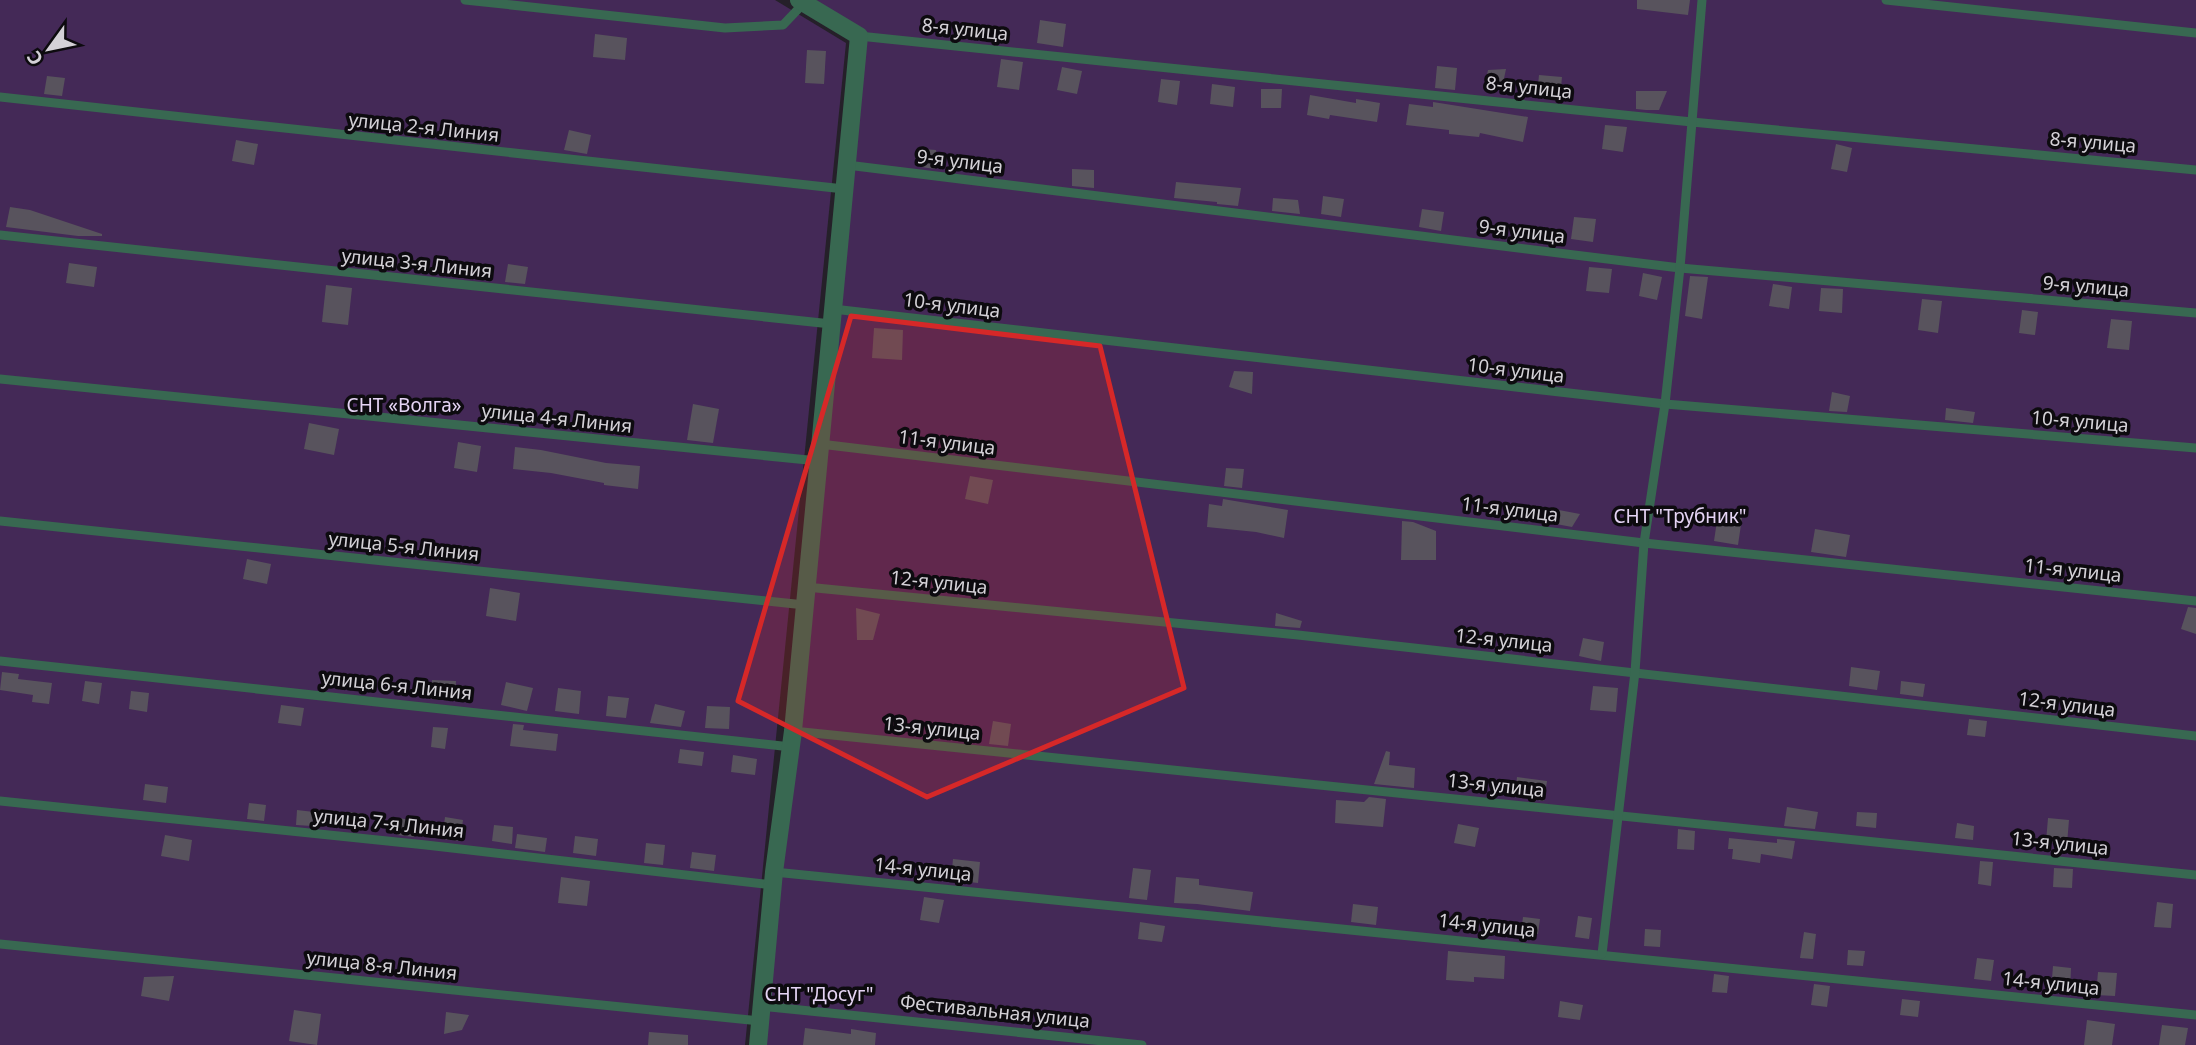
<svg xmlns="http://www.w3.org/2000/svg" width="2196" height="1045" font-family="'Noto Sans',sans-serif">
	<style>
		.green { fill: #442957 }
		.building { fill: #58535d }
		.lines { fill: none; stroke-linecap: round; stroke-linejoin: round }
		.lane { stroke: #386851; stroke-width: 9 }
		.street { stroke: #386851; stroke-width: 18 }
		.marked { fill: #d62828; fill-opacity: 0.2; stroke: #d62828; stroke-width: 5; stroke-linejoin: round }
		.labels { text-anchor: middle; stroke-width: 7; stroke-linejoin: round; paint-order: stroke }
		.street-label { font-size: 19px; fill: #d4d1d7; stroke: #0d0b0f }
		.park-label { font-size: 19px; fill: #e5d4f4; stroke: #0d0b0f }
	</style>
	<rect width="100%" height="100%" fill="#252029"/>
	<g class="green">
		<polygon points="0,0 775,0 846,43 745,1045 0,1045"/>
		<polygon points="816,0 2196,0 2196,1045 760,1045 863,35"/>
	</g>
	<g class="building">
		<polygon points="1637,0 1690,0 1688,15 1637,9"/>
		<polygon points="1040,20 1066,24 1063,47 1037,43"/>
		<polygon points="595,34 627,38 625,60 593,57"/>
		<polygon points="807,50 826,51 824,84 805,83"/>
		<polygon points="1001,59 1023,62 1019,90 997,87"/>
		<polygon points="1437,66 1457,68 1455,90 1435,88"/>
		<polygon points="1062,67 1082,71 1077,94 1057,90"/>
		<polygon points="1506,69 1502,88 1485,84 1488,70"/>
		<polygon points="1539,75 1562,77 1560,98 1537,96"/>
		<polygon points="47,76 65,78 62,96 44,94"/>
		<polygon points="1161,79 1180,81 1177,105 1158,102"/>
		<polygon points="1212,84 1235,87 1233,107 1210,104"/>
		<polygon points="1261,89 1282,89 1281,108 1261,108"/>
		<polygon points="1636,91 1667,91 1659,110 1646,110 1636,109"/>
		<polygon points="1310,95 1356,103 1356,99 1380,103 1377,122 1330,115 1329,119 1307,115"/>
		<polygon points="1433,102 1528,117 1523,142 1480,133 1479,137 1449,134 1449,130 1406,125 1409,104 1433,107"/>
		<polygon points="1605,125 1627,127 1623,152 1602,149"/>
		<polygon points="569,130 591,135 587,154 564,150"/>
		<polygon points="236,140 258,144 254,165 232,161"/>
		<polygon points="1836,144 1852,148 1847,172 1831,169"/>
		<polygon points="923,149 936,150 935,169 921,167"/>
		<polygon points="1072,169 1094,170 1094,188 1072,186"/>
		<polygon points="1176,182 1241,188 1238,206 1217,204 1217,202 1174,198"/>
		<polygon points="1323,196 1344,199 1341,217 1321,214"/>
		<polygon points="1273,198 1298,200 1300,214 1272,211"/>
		<polygon points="10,207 30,210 102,234 102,236 78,236 6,227"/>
		<polygon points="1422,209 1444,212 1441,231 1419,227"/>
		<polygon points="1574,217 1596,219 1593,242 1571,239"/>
		<polygon points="69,263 97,267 94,287 66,283"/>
		<polygon points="508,264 528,267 525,284 505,282"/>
		<polygon points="1589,267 1612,269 1609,293 1586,291"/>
		<polygon points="1643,273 1662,277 1657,300 1639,296"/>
		<polygon points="1690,276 1708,277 1702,319 1685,316"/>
		<polygon points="1773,284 1792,287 1789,309 1769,306"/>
		<polygon points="326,285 352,288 348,325 322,322"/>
		<polygon points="1821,288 1843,289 1842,313 1819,311"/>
		<polygon points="1922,299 1942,301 1938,333 1918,330"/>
		<polygon points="2022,310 2038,312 2035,335 2019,333"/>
		<polygon points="2111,319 2132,321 2129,350 2107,348"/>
		<polygon points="874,328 903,330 902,360 872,358"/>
		<polygon points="1234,371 1253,372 1252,394 1229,387"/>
		<polygon points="1832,392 1850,396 1847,412 1829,411"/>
		<polygon points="693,404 719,409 713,443 687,440"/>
		<polygon points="1946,408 1975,412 1973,423 1945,420"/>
		<polygon points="309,423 339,429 334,455 304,449"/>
		<polygon points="458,442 481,446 477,472 454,468"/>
		<polygon points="515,447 541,450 606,463 640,466 638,489 604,485 604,483 551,473 513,469"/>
		<polygon points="1226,468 1244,469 1242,488 1224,486"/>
		<polygon points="970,476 993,480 988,504 965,499"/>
		<polygon points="1223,499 1288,510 1284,538 1256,532 1207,527 1209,504 1222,506"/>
		<polygon points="1543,507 1580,514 1572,527 1540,521"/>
		<polygon points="1718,514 1742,518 1738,545 1714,541"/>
		<polygon points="1402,521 1413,522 1436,531 1436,560 1401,560"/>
		<polygon points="1815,529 1850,535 1846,557 1811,552"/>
		<polygon points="247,559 271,564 267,584 243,579"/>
		<polygon points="490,588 520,593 516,621 486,616"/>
		<polygon points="2188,607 2196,608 2196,634 2181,629"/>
		<polygon points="856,608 880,614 873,640 857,640"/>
		<polygon points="1276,613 1302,621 1300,628 1275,626"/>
		<polygon points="1583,638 1604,642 1601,661 1579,656"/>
		<polygon points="1851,667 1880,671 1877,690 1849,686"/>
		<polygon points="2,672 19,674 18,679 52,683 49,704 32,702 33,695 0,690"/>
		<polygon points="432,680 456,681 455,701 431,699"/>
		<polygon points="85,681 102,683 99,704 82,701"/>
		<polygon points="1901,681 1925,684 1923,697 1900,694"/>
		<polygon points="506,682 533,688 527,711 501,705"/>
		<polygon points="1593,686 1618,688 1616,712 1590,710"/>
		<polygon points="558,688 581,691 579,714 555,711"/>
		<polygon points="131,691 149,693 147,712 129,709"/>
		<polygon points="608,696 629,698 626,718 606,716"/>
		<polygon points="655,704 685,711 681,727 650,723"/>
		<polygon points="281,705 304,708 301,726 278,723"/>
		<polygon points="707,706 730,707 729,729 705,728"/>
		<polygon points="1969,719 1987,721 1985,737 1967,735"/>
		<polygon points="993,721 1011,724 1008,746 989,744"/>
		<polygon points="513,724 524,725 523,730 558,734 556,751 510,746"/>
		<polygon points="433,727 448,728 445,749 431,747"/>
		<polygon points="680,749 704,752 702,766 678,763"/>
		<polygon points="1386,751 1390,752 1389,765 1415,768 1414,788 1374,784"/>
		<polygon points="733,755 757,759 755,775 731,772"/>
		<polygon points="1517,777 1547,781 1544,801 1515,797"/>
		<polygon points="145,784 168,787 166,803 143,800"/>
		<polygon points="1369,797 1386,799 1383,827 1335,823 1336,800 1364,802"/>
		<polygon points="249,803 266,805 264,821 247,819"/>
		<polygon points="1787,807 1818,812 1815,829 1784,826"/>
		<polygon points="297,810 314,812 312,826 296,825"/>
		<polygon points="349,812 365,814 363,830 346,828"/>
		<polygon points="1857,812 1877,813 1876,828 1856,826"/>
		<polygon points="445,817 463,820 460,841 442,839"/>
		<polygon points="399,818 416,821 414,837 397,835"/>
		<polygon points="2048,818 2069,820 2067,844 2046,842"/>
		<polygon points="1957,823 1974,826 1973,840 1955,838"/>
		<polygon points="1458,824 1479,828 1475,847 1454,843"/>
		<polygon points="494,825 513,827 512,844 492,841"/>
		<polygon points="1678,829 1695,831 1694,850 1677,849"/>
		<polygon points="517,834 547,838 545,852 515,848"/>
		<polygon points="165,835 192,840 189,861 161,856"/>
		<polygon points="575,836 598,839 596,856 573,853"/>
		<polygon points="1729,838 1777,843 1777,839 1795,841 1792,859 1761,854 1760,863 1732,859 1733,849 1728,849"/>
		<polygon points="646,843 665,845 663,865 644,863"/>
		<polygon points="692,852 716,855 714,871 690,868"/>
		<polygon points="953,859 980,862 978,883 951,880"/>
		<polygon points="1980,861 1993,862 1991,886 1978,884"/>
		<polygon points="1133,868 1151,870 1147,900 1129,898"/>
		<polygon points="2054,868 2073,869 2072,888 2053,887"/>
		<polygon points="561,877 590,881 587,906 558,903"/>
		<polygon points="1176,877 1199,879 1199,885 1253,892 1250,911 1197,904 1174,903"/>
		<polygon points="924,897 944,900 939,923 920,920"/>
		<polygon points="2157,902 2173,904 2171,928 2154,927"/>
		<polygon points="1353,904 1378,907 1376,925 1351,922"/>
		<polygon points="1578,916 1592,918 1589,939 1575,937"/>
		<polygon points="1523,917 1540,919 1538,934 1521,932"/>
		<polygon points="1140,922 1165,926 1162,942 1138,939"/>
		<polygon points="1645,929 1661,930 1660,947 1644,946"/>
		<polygon points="1804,932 1816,934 1813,959 1800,958"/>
		<polygon points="1848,950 1865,951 1863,966 1847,965"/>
		<polygon points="1448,951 1505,956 1504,979 1474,977 1474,982 1446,980"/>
		<polygon points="1977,958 1994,960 1991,981 1974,979"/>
		<polygon points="2053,966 2071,968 2070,992 2051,991"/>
		<polygon points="2098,972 2117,973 2115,996 2096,995"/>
		<polygon points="1714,974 1729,976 1727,993 1712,992"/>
		<polygon points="174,976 169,1001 141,996 144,977"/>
		<polygon points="1814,984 1830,986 1827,1007 1811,1005"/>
		<polygon points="1902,999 1920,1001 1918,1017 1900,1015"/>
		<polygon points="1560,1001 1583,1005 1580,1020 1558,1017"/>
		<polygon points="294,1010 321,1014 317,1045 289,1041"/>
		<polygon points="446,1012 469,1015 462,1030 444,1034"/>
		<polygon points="2087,1020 2115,1024 2112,1045 2084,1045"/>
		<polygon points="2162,1025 2188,1028 2185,1045 2159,1045"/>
		<polygon points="805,1028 851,1034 851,1029 876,1033 875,1045 803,1045"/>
		<polygon points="649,1032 688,1035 688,1045 648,1045"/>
	</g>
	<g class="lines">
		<g class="lane">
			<polyline points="465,0 725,28 783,25 804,3"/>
			<polyline points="1886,0 2196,33"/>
			<polyline points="859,36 1692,122 2196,170"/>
			<polyline points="0,97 844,189"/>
			<polyline points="847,165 1680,268 2196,313"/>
			<polyline points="0,235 831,324"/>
			<polyline points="833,309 1665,404 2196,448"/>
			<polyline points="0,379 818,461"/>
			<polyline points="820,444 1644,543 2196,601"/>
			<polyline points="0,521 805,605"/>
			<polyline points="806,587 1298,635 2196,736"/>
			<polyline points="0,661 791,747"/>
			<polyline points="793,731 2196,875"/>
			<polyline points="0,801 426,845 773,885"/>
			<polyline points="774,872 2196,1015"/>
			<polyline points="0,944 760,1021"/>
			<polyline points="1602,954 1635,672 1644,543 1665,404 1680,268 1702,0"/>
			<polyline points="761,1006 1142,1045"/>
		</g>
		<polyline class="street" points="758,1045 774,872 793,731 859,36 799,0"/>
	</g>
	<path class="marked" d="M851,316L1100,346L1184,688L927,797L738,701Z"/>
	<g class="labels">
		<g class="street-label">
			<text transform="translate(965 29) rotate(6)" y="7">8-я улица</text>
			<text transform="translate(1529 87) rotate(6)" y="7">8-я улица</text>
			<text transform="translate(424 127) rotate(6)" y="7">улица 2-я Линия</text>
			<text transform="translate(2093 142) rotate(5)" y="7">8-я улица</text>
			<text transform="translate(960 161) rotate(7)" y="7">9-я улица</text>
			<text transform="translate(1522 231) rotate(7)" y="7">9-я улица</text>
			<text transform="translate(417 263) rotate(6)" y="7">улица 3-я Линия</text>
			<text transform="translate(2086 286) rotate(5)" y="7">9-я улица</text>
			<text transform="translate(952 305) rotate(7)" y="7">10-я улица</text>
			<text transform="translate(1516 370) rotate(7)" y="7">10-я улица</text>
			<text transform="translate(557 418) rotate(6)" y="7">улица 4-я Линия</text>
			<text transform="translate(2080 421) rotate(5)" y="7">10-я улица</text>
			<text transform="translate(947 442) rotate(7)" y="7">11-я улица</text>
			<text transform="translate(1510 509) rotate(7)" y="7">11-я улица</text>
			<text transform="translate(404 546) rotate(6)" y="7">улица 5-я Линия</text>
			<text transform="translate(2073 570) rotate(6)" y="7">11-я улица</text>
			<text transform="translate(939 582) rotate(6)" y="7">12-я улица</text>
			<text transform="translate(1504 640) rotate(6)" y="7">12-я улица</text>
			<text transform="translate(397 685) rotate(6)" y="7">улица 6-я Линия</text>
			<text transform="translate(2067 704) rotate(7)" y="7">12-я улица</text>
			<text transform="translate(932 728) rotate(6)" y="7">13-я улица</text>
			<text transform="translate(1496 785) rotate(6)" y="7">13-я улица</text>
			<text transform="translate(389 823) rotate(6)" y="7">улица 7-я Линия</text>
			<text transform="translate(2060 843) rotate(6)" y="7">13-я улица</text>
			<text transform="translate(923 869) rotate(6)" y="7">14-я улица</text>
			<text transform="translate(1487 925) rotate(6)" y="7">14-я улица</text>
			<text transform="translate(382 965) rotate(6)" y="7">улица 8-я Линия</text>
			<text transform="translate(2051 983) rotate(6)" y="7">14-я улица</text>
			<text transform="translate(995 1011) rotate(6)" y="7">Фестивальная улица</text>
		</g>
		<g class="park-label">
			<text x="404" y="412">СНТ «Волга»</text>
			<text x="1680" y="523">СНТ "Трубник"</text>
			<text x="819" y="1001">СНТ "Досуг"</text>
		</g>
	</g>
	<g transform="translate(49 49) rotate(237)" stroke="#0d0b0f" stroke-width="5" paint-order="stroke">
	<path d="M0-5L12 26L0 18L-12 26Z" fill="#d4d1d7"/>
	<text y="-10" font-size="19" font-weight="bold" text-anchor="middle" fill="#d4d1d7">С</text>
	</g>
</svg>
